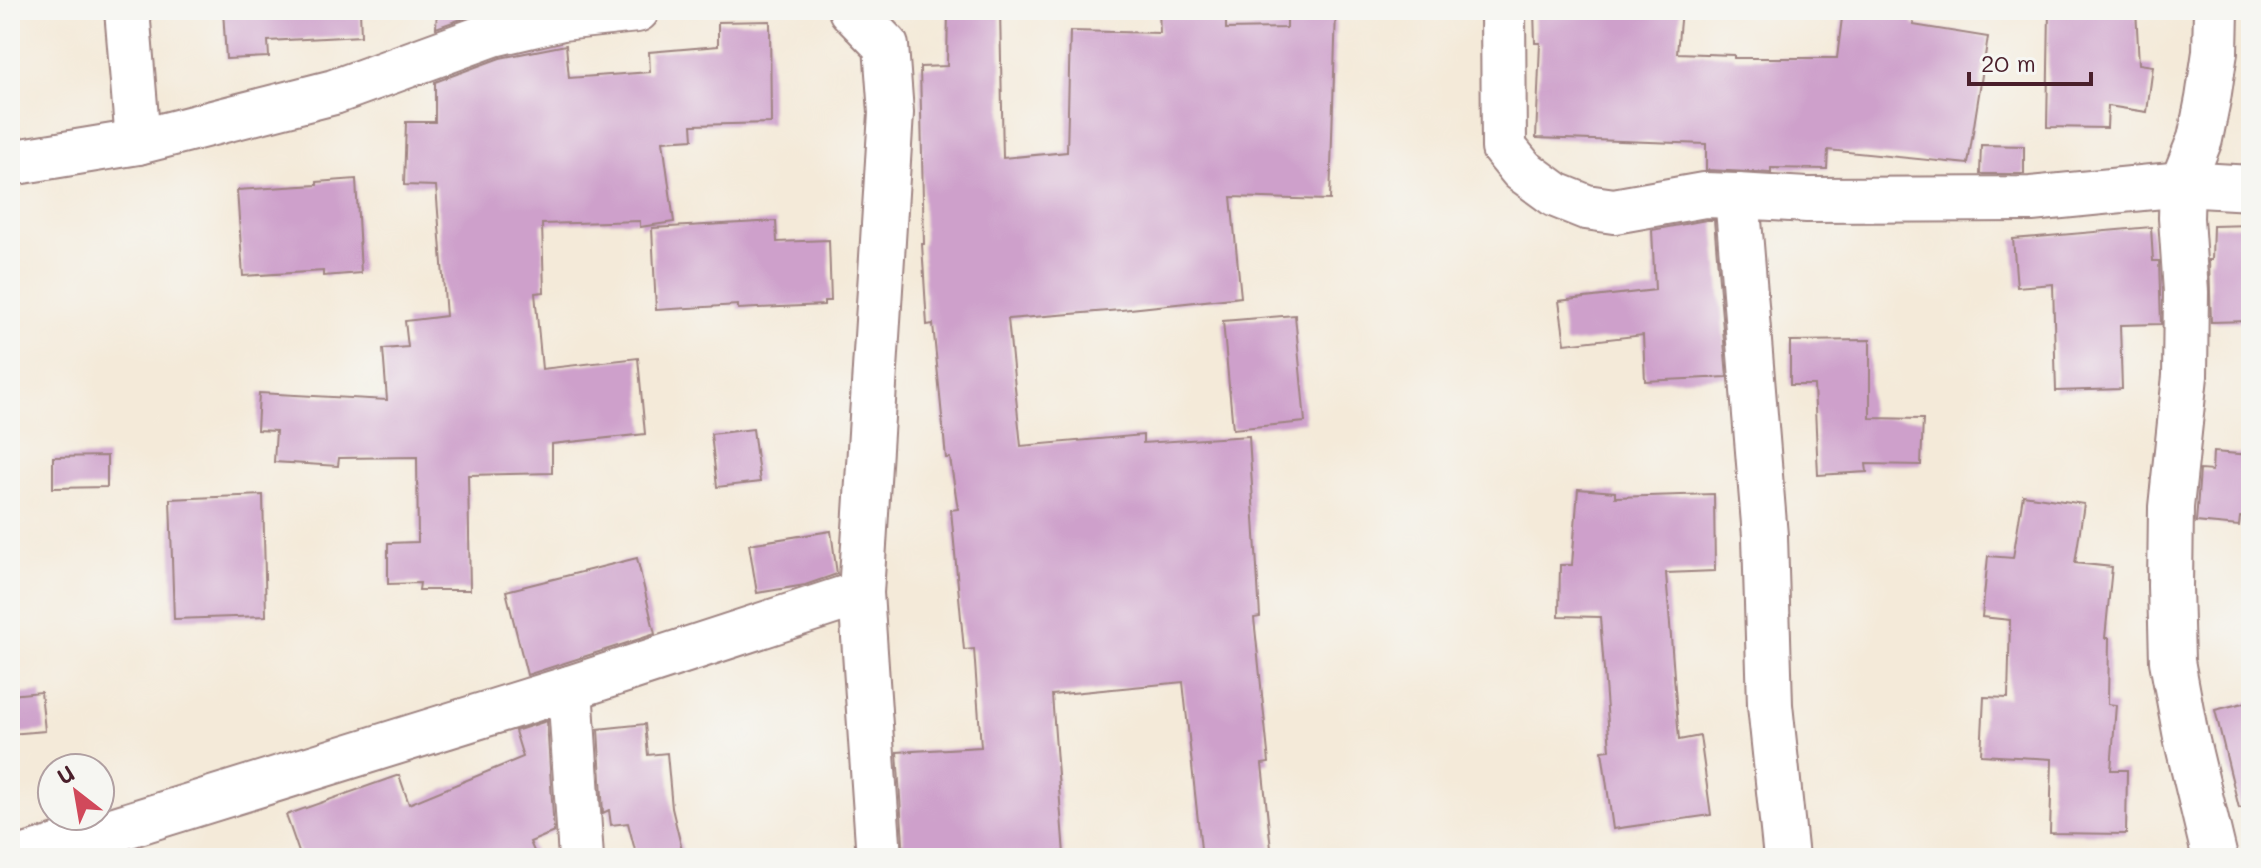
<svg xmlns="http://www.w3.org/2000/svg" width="2261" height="868" font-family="Mali,sans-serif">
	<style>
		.building { fill: #cea0cb }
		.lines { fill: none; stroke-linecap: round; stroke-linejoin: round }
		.minor-casing { stroke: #9f8482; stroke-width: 48 }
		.minor { stroke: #fff; stroke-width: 44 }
	</style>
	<rect width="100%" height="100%" fill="#f6f6f2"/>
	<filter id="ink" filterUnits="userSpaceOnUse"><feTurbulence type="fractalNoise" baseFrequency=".0125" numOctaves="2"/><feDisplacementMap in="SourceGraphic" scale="16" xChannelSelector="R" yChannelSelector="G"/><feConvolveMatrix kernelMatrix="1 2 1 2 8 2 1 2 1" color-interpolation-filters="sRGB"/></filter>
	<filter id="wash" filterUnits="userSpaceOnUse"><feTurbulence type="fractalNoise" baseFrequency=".006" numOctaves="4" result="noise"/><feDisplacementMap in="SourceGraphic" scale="32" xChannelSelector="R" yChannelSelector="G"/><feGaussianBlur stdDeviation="1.8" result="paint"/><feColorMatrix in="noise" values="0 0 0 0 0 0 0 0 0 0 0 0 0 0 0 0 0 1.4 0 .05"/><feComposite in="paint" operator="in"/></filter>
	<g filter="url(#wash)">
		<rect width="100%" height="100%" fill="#f4ead9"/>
		<g id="blocks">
			<g class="building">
				<polygon points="223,10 360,10 361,36 268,41 269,57 226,59"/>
				<polygon points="437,10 470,10 470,16 436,28"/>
				<polygon points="948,10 1000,10 1003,158 1067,152 1070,31 1160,33 1159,10 1226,10 1226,29 1287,28 1287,10 1336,10 1330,200 1231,197 1241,297 1121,310 1008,319 1021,446 1143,435 1143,443 1249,436 1260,617 1254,618 1269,763 1262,764 1272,858 1202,858 1183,682 1052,695 1064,855 1028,858 904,858 897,752 981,747 974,649 964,650 951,510 958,509 950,458 946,458 933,324 927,325 922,244 924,244 920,67 947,66"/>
				<polygon points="1534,10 1681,10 1677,53 1734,55 1734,58 1837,58 1843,10 1915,10 1913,25 1988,37 1968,164 1828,150 1827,169 1771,168 1771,173 1706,170 1706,144 1536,138 1540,43 1535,43"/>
				<polygon points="2049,10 2136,10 2139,64 2153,66 2147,112 2108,106 2107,128 2047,127"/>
				<polygon points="770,21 771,123 692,125 693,139 663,141 674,222 640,227 640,221 542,224 544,292 535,293 542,369 638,358 645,434 552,444 552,473 468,475 470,590 419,590 420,583 388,584 388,543 418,542 417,457 339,458 338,466 274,462 276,431 257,430 259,393 387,400 383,349 408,347 405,321 446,316 436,186 404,185 406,122 435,122 435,82 500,58 566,45 569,78 650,72 649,52 718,46 718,22"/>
				<polygon points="1981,145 2024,146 2024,174 1980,174"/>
				<polygon points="356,179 361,273 323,276 323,271 243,276 237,190 317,185 317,182"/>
				<polygon points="1706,220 1714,220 1727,377 1645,381 1643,335 1565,344 1559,301 1655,290 1652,230"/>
				<polygon points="776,221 777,242 829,240 831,301 824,301 824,305 738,309 738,305 656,310 652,228"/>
				<polygon points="2251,225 2251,321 2211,322 2209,260 2212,260 2213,226"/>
				<polygon points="2151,227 2153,261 2159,261 2161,324 2120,325 2122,389 2056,391 2053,284 2017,287 2013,239"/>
				<polygon points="1295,315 1305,422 1233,429 1223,321"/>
				<polygon points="1870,340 1870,418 1923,419 1921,465 1866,464 1867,472 1818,475 1814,385 1790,385 1790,341"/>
				<polygon points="753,429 760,482 717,487 711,434"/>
				<polygon points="2213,452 2251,455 2251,518 2240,517 2239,526 2196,522 2200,470 2212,471"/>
				<polygon points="107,456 107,487 53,488 53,457"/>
				<polygon points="1578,489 1615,492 1615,497 1714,494 1715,571 1666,573 1679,740 1700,736 1711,815 1613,829 1602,751 1610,750 1600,617 1559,616 1560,565 1572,565"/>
				<polygon points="263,495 266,616 174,619 170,499"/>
				<polygon points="2023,495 2084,504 2075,563 2112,567 2105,638 2109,638 2108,704 2116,705 2111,770 2127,770 2126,834 2050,833 2052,759 1981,755 1984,697 2008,698 2010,620 1982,617 1988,556 2013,558"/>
				<polygon points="831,531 837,574 805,585 757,593 749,544"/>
				<polygon points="637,558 655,634 527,675 506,591"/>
				<polygon points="41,692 45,731 10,734 10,695"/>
				<polygon points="2251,701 2251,806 2239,808 2215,710"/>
				<polygon points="547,721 554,832 530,842 537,858 301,858 286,815 399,775 409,804 523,757 515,731"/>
				<polygon points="645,724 648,755 667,753 672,808 684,858 637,858 628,823 611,825 609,810 603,813 598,729"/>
			</g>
		</g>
	</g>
	<g filter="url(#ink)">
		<use href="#blocks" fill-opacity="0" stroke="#9f8482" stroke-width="2"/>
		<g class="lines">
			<defs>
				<g id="minor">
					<polyline points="127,10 138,142"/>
					<polyline points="851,10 886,46 891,113 861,593 879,858"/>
					<polyline points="1503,10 1504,148 1522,170 1556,195 1586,207 1614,211 1704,195 1737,196"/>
					<polyline points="10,163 138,142 334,92 493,34 562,18 637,10"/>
					<polyline points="570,688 581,858"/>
					<polyline points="22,858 570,688 861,593"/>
					<polyline points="1786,858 1770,705 1765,536 1737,196 1807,200 2031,199 2182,184 2251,188"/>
					<polyline points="2215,858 2186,737 2172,661 2170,586 2171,507 2185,376 2186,292 2181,218 2182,184 2200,139 2208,99 2215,52 2216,10"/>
				</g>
			</defs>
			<use href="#minor" class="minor-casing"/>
			<use href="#minor" class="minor"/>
		</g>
	</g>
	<rect width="2261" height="868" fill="none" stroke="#f6f6f2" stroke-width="40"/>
	<g transform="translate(76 792) rotate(329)"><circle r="38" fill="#f6f6f2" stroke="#b1a0a2" stroke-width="2"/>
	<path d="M0-6L14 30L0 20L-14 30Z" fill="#d1495b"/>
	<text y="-12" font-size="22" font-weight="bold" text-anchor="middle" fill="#4a1f2b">U</text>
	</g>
	<path d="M1969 72v12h122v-12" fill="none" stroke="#4a1f2b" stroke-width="4"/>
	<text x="1981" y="72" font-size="24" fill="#4a1f2b" stroke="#f6f6f2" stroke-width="6" paint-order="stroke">20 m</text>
</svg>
